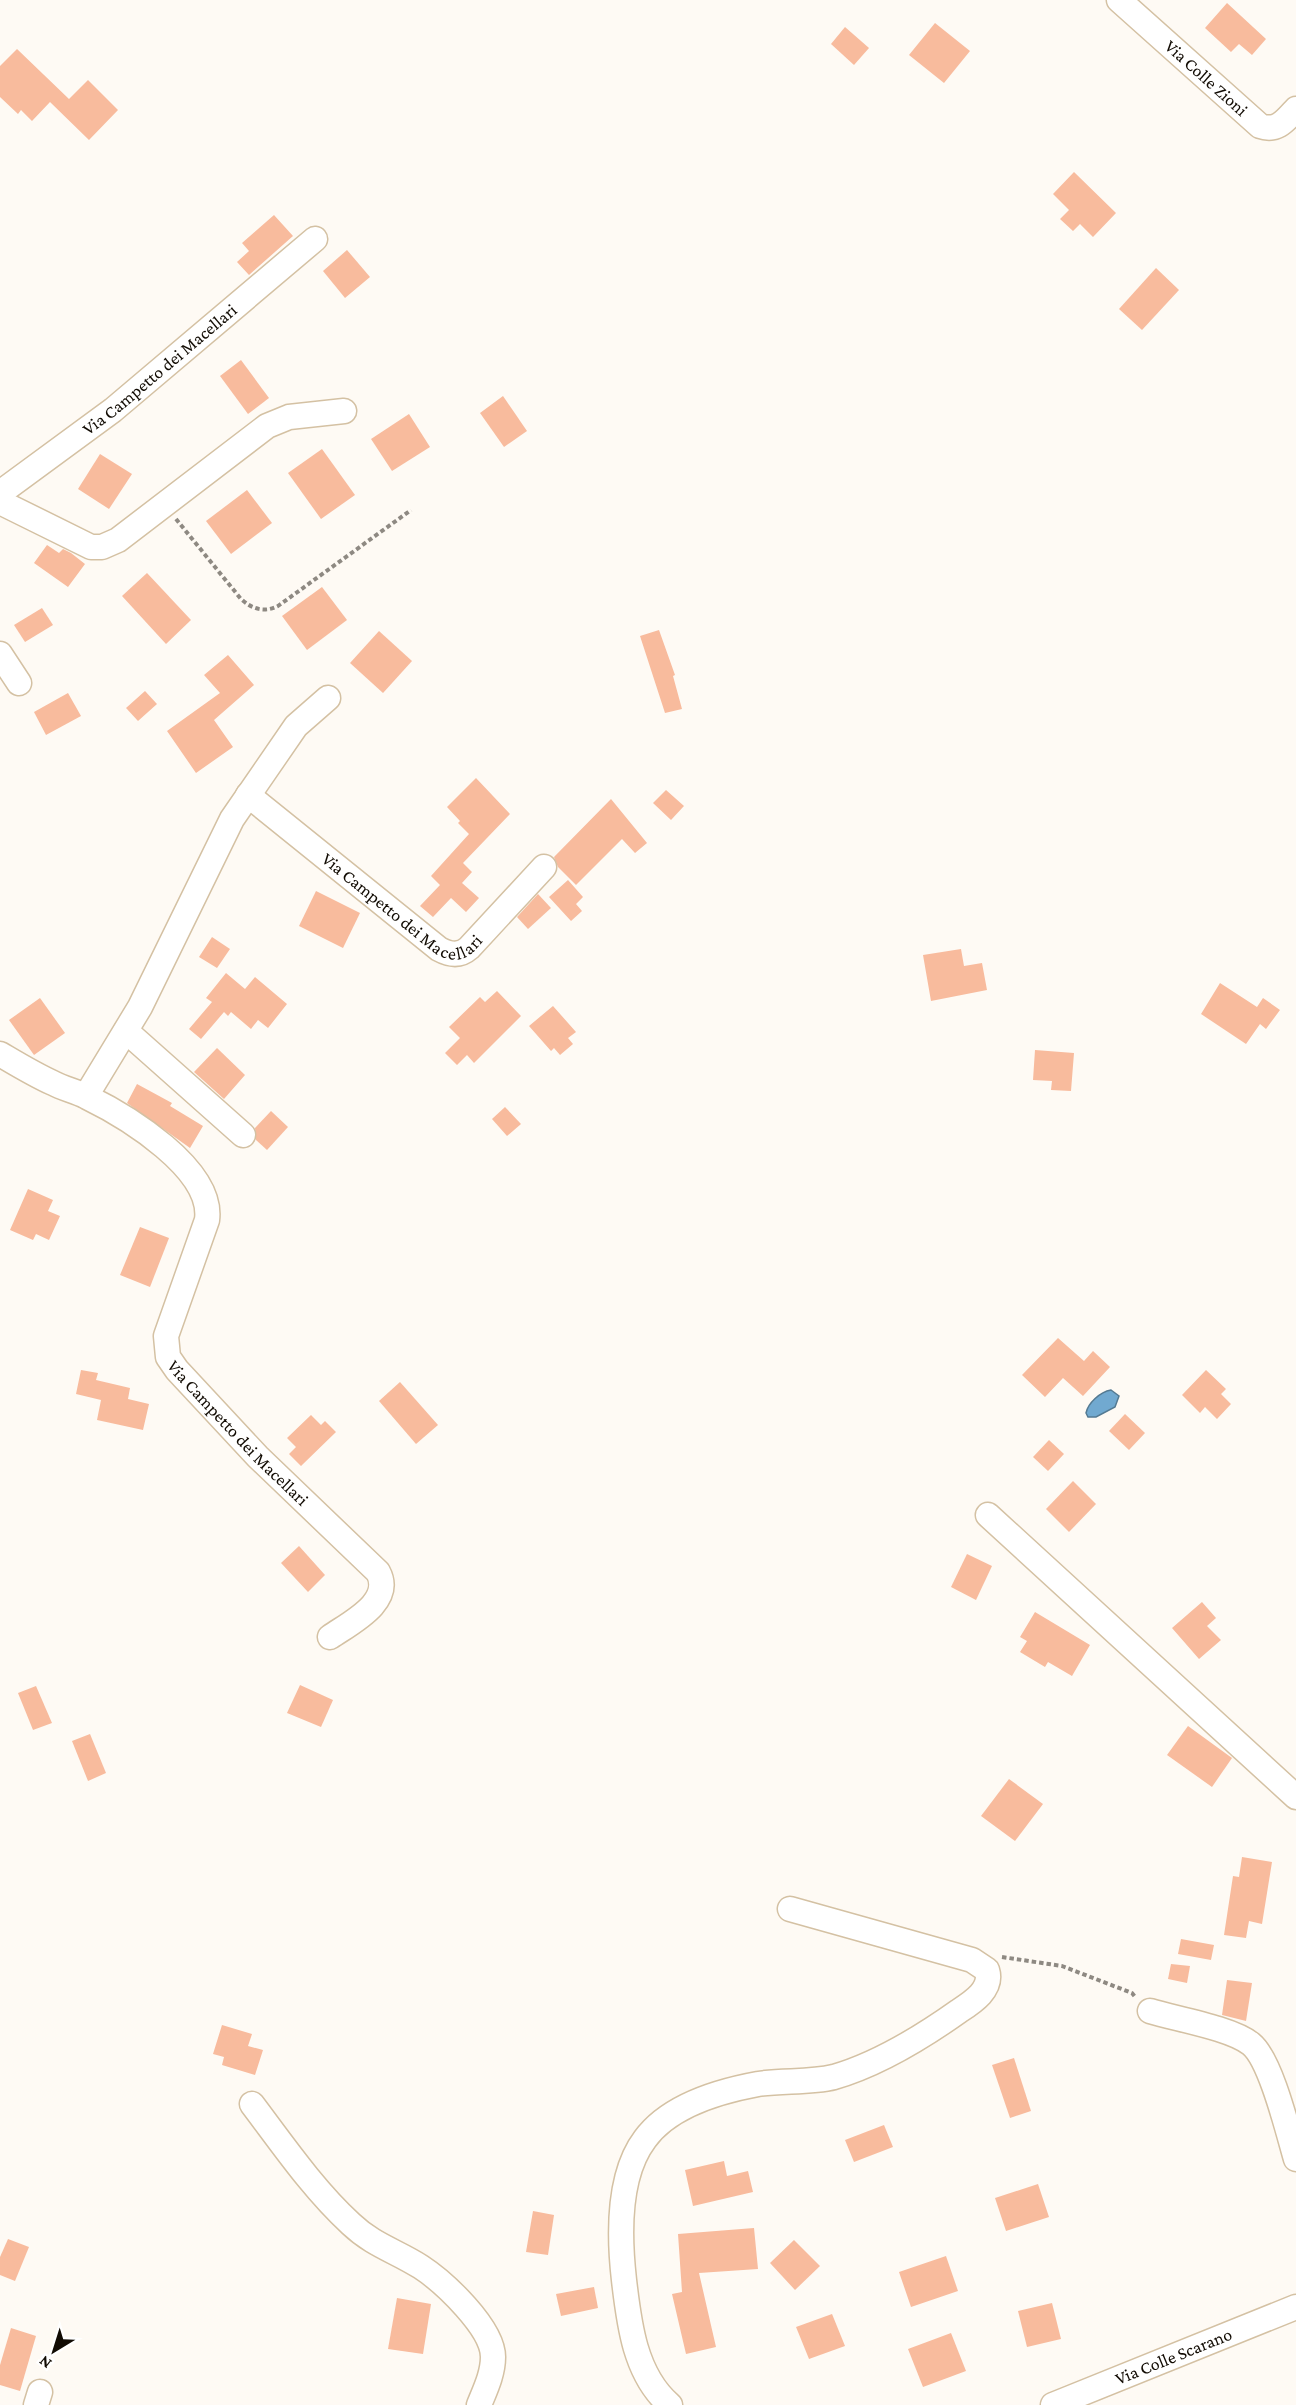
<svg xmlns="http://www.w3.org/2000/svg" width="1296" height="2405" font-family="'Crimson Pro',serif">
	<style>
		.water { fill: #71a9d0; stroke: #547a92; stroke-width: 1.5 }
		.building { fill: #f8bb9d }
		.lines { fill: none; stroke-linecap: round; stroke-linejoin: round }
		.minor-casing { stroke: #d4c1a3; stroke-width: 27 }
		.path { stroke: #8e8982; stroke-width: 4; stroke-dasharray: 4.5 3; stroke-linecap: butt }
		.minor { stroke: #fff; stroke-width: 24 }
		.labels { text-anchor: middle; stroke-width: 6; stroke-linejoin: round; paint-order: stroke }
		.street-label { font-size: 18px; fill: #110b03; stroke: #fff }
	</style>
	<rect width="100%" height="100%" fill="#fefaf4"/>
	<path class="water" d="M1111,1390L1119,1396L1115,1407L1096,1417H1088L1086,1413C1088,1403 1100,1392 1111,1390Z"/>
	<g class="building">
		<polygon points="1227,3 1266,39 1252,55 1239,44 1231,52 1205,28"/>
		<polygon points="935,23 970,51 944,83 909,55"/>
		<polygon points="845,27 869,48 854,65 831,44"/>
		<polygon points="17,49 69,99 88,80 118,110 89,140 50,102 32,121 21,110 18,114 0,97 0,66"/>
		<polygon points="1074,172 1116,213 1093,237 1080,224 1073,231 1060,219 1069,210 1053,194"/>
		<polygon points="274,215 293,236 249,275 237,262 249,251 242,243"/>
		<polygon points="347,250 370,277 345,298 323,271"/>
		<polygon points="1156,268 1179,290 1142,330 1119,309"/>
		<polygon points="241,360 269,398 248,414 220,376"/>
		<polygon points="503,396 527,431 504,447 480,413"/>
		<polygon points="409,414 430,447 392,471 371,439"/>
		<polygon points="322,449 355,495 321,519 288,473"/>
		<polygon points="100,454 132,474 109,509 78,489"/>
		<polygon points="247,490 272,523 231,554 206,521"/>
		<polygon points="47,545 59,553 63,549 71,553 85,564 68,587 34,563"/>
		<polygon points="147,573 191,620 166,644 122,596"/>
		<polygon points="322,587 347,620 307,650 282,616"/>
		<polygon points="42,608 53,625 25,642 14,625"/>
		<polygon points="659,630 675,675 673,676 682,709 665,713 640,636"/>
		<polygon points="379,631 412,661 383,693 350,663"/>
		<polygon points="228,655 254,685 214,720 233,747 196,773 167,731 220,693 204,675"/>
		<polygon points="145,691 157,704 138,721 126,708"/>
		<polygon points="68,693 81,716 46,735 34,712"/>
		<polygon points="476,778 510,814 463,863 472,872 462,883 479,898 466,912 451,898 433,917 420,906 440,885 431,876 469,834 458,823 460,821 447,807"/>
		<polygon points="666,790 684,806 671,820 653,803"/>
		<polygon points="611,799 647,843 635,853 622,839 576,885 558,867 554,857"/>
		<polygon points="568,880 583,897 576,904 582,911 571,921 549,897"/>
		<polygon points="316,891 360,913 343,948 299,926"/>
		<polygon points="538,894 551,908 528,929 517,917"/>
		<polygon points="212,937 230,949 217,968 199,957"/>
		<polygon points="961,949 964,966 982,963 987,990 931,1001 923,955"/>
		<polygon points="226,973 245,989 255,977 287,1004 268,1028 258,1020 251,1029 231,1012 228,1016 224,1012 201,1039 189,1029 212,1002 206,998"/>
		<polygon points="1220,983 1257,1007 1263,998 1280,1010 1266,1029 1260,1024 1246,1044 1201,1014"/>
		<polygon points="497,991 521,1016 474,1063 467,1055 457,1065 445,1053 460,1038 449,1027 480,997 485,1002"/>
		<polygon points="40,998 65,1033 34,1055 9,1020"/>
		<polygon points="553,1006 576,1032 568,1038 573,1044 560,1055 554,1048 551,1051 529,1026"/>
		<polygon points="217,1048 245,1075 224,1099 194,1072"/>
		<polygon points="1035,1050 1074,1053 1071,1091 1051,1090 1052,1081 1033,1080"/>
		<polygon points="137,1084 172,1103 170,1106 203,1126 190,1148 127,1103"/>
		<polygon points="505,1107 521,1124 507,1136 492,1119"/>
		<polygon points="271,1111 288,1127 267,1150 256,1140 255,1128"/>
		<polygon points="28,1189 53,1200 48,1211 60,1216 49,1240 36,1234 33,1240 10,1230"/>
		<polygon points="140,1227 169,1238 150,1287 120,1275"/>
		<polygon points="1058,1338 1084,1361 1093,1351 1110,1367 1083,1396 1063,1378 1045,1397 1022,1375"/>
		<polygon points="81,1370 98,1373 96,1380 130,1388 128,1399 149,1404 143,1430 97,1420 101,1400 76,1394"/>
		<polygon points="1206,1370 1226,1389 1221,1394 1231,1404 1217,1419 1205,1407 1200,1413 1182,1395"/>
		<polygon points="400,1382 438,1425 416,1444 379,1401"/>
		<polygon points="1125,1414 1145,1433 1129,1450 1109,1431"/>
		<polygon points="311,1415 321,1425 325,1421 336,1432 301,1466 289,1454 296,1447 287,1438"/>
		<polygon points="1049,1440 1064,1454 1048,1471 1033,1457"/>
		<polygon points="1073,1481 1096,1504 1069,1532 1046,1509"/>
		<polygon points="299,1546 325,1575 308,1592 281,1563"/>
		<polygon points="967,1554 992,1566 976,1600 951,1587"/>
		<polygon points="1202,1602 1216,1618 1207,1626 1221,1640 1199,1659 1172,1628"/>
		<polygon points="1035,1612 1090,1645 1072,1676 1048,1662 1045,1667 1020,1652 1027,1641 1020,1637"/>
		<polygon points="300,1685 333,1700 321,1727 287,1713"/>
		<polygon points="36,1686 52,1723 33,1730 18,1693"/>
		<polygon points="1188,1726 1232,1758 1212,1787 1167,1755"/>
		<polygon points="90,1734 106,1773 88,1781 72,1741"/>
		<polygon points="1009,1779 1043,1804 1015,1841 981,1816"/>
		<polygon points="1242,1857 1272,1862 1262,1924 1249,1921 1246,1938 1224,1935 1233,1876 1239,1877"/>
		<polygon points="1181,1939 1214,1945 1211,1960 1178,1954"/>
		<polygon points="1171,1964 1190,1966 1187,1983 1168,1979"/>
		<polygon points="1227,1980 1252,1983 1246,2021 1222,2015"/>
		<polygon points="222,2025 252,2034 248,2046 263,2050 255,2075 222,2065 224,2057 213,2054"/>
		<polygon points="1014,2058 1031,2111 1010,2118 992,2065"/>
		<polygon points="884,2125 893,2147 854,2162 845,2140"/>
		<polygon points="724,2161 727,2176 748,2171 753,2192 693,2206 685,2170"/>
		<polygon points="1038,2184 1049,2217 1006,2231 995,2198"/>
		<polygon points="533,2211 554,2215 548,2255 526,2252"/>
		<polygon points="754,2228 758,2269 699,2273 716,2347 686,2354 672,2294 682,2292 678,2234"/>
		<polygon points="8,2239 29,2247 15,2281 0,2275 0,2257"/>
		<polygon points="794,2240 820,2266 795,2290 770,2263"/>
		<polygon points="946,2256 958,2291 911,2307 899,2272"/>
		<polygon points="594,2287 598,2308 561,2316 556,2294"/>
		<polygon points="397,2298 431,2304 423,2354 388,2349"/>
		<polygon points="1052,2303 1061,2339 1027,2347 1018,2311"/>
		<polygon points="832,2314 845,2346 809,2359 796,2327"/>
		<polygon points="11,2328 36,2336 20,2391 0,2385 0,2365"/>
		<polygon points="951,2333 966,2371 923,2387 908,2349"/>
	</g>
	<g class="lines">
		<defs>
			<g id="minor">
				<path id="s1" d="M1119,0L1260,126C1277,132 1285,121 1296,109"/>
				<path id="s2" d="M0,493L113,410L315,239"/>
				<polyline points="0,502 91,547 102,547 118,540 267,426 289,417 344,411"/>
				<polyline points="0,654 19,683"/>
				<path id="s3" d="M248,795L439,949C450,955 460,956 469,948L544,867"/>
				<polyline points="126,1031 243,1135"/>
				<path id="s4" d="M0,1054C17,1064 35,1075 53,1083C64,1089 76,1091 87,1097C126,1116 214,1169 207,1220L166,1336L168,1357L177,1370L258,1457L378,1572C394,1602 350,1623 330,1637"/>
				<polyline points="86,1096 140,1007 232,819 296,726 328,698"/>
				<polyline points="988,1515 1296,1797"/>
				<path d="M1150,2011C1176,2019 1231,2028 1251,2044C1271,2060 1288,2132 1296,2159"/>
				<path d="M252,2104C283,2145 313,2189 351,2224C373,2245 396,2251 421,2267C444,2282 493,2328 493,2357C493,2374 485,2390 479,2405"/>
				<polyline points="36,2405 40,2392"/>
				<path d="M670,2405C635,2375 629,2324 624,2280C619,2236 617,2176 645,2139C669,2106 720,2091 758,2084C783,2080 809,2083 834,2077C879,2064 921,2038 959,2011C973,2002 993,1989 987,1970L972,1960L790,1909"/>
				<path id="s5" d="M1053,2405L1296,2307"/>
			</g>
		</defs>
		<use href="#minor" class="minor-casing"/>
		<g class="path">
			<path d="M176,519L241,599C252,609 264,613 278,606L411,510"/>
			<polyline points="1002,1957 1062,1966 1132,1993 1136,1998"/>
		</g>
		<use href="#minor" class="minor"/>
	</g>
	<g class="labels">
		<g class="street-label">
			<text dy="6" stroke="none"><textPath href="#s1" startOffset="117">Via Colle Zioni</textPath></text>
			<text dy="6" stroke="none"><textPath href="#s2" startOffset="202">Via Campetto dei Macellari</textPath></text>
			<text dy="6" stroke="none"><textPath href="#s3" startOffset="195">Via Campetto dei Macellari</textPath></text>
			<text dy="6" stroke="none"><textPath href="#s4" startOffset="525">Via Campetto dei Macellari</textPath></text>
			<text dy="6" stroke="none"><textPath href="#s5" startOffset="130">Via Colle Scarano</textPath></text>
		</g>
	</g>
	<g transform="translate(54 2351) rotate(218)" stroke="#ffffff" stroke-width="4.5" paint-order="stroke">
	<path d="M0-4.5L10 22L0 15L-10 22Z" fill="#110b03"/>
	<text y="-9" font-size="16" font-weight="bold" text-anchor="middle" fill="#110b03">N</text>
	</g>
</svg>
